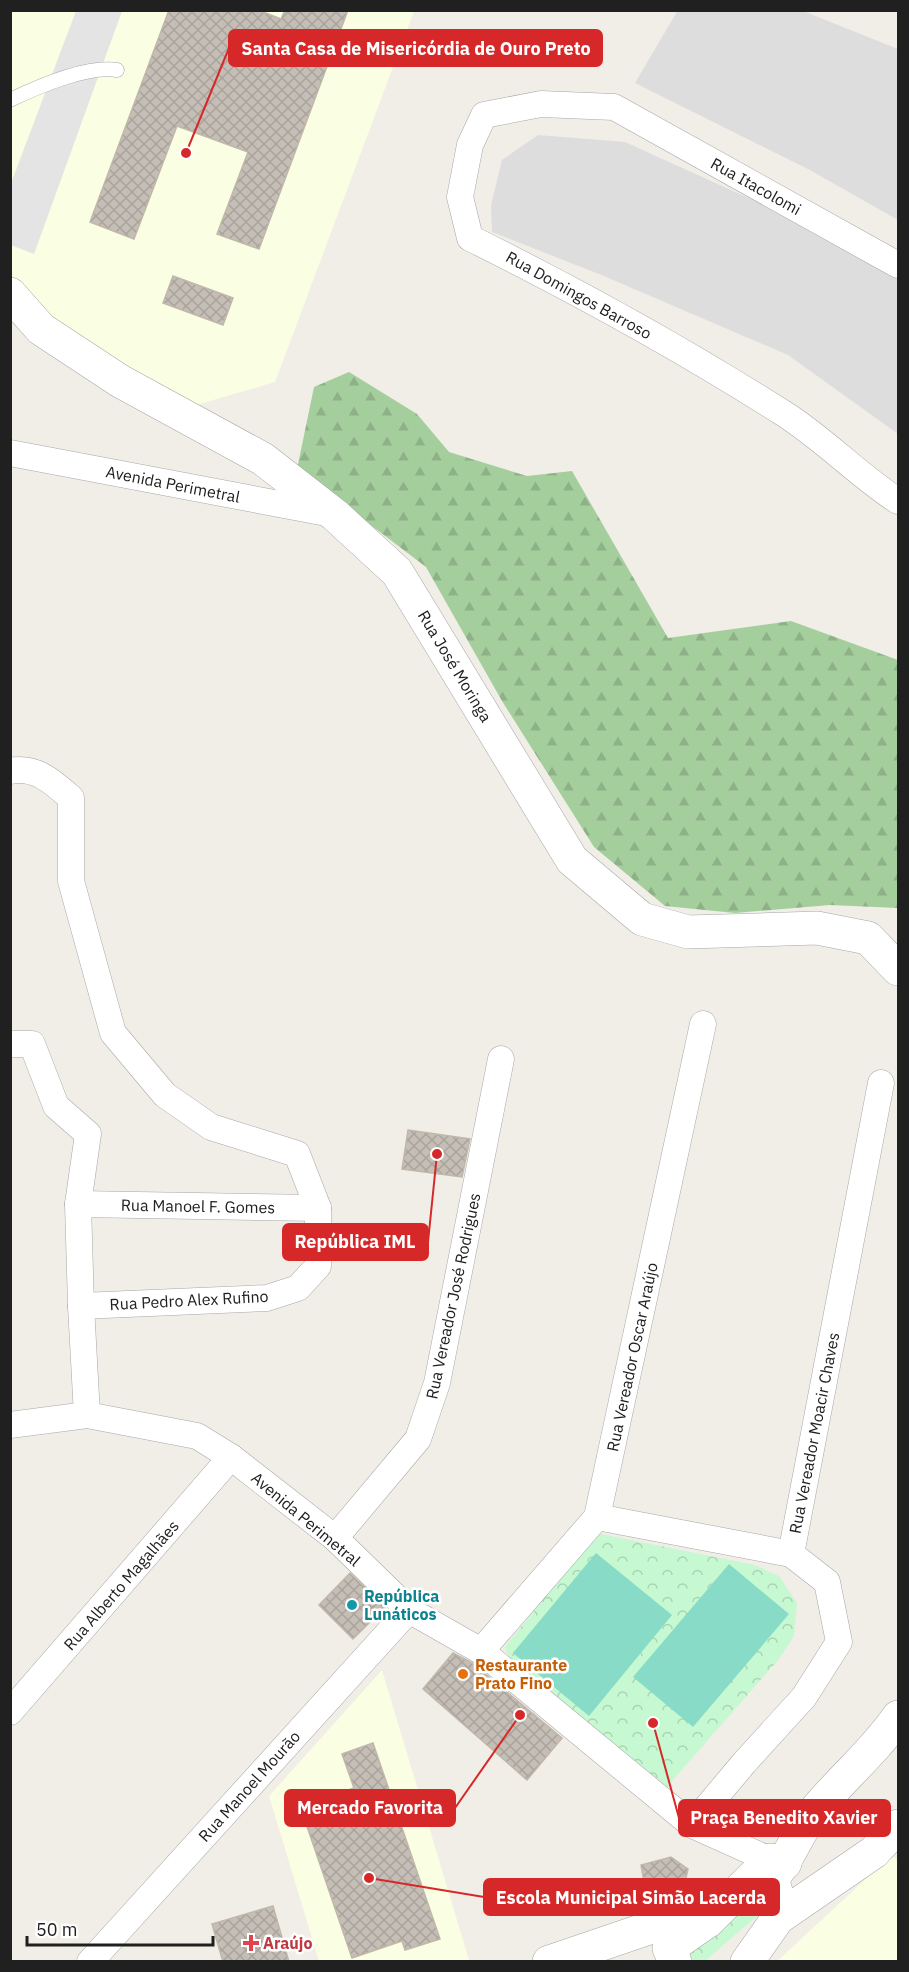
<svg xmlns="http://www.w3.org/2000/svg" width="909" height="1972" font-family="'IBM Plex Sans',sans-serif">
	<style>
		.residential { fill: #dedddd }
		.education { fill: #fafee2 }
		.forest { fill: url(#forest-firs) }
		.park { fill: url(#park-crowns) }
		.pitch { fill: #88dcc7 }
		.parking { fill: #e4e4e4 }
		.building { fill: url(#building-cross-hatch); stroke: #c1b7aa; stroke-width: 1.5 }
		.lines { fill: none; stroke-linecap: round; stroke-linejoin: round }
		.service-casing { stroke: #a7a7a7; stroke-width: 15 }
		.minor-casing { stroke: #a7a7a7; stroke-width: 27 }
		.tertiary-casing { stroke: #a7a7a7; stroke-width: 34 }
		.service { stroke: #fff; stroke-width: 14 }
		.minor { stroke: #fff; stroke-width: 26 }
		.tertiary { stroke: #fff; stroke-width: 33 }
		.culture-dot { fill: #0f9aa8; stroke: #fff; stroke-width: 2 }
		.food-dot { fill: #e8710a; stroke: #fff; stroke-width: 2 }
		.health-dot { fill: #e0444e; stroke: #fff; stroke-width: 2 }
		.labels { text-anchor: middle; stroke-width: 5; stroke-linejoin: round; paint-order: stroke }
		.street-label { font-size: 16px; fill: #202020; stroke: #fff }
		.culture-label { font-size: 16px; font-weight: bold; fill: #0d838f; stroke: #fff; text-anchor: start }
		.food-label { font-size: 16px; font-weight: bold; fill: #c56008; stroke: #fff; text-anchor: start }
		.health-label { font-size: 16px; font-weight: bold; fill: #be3a42; stroke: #fff; text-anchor: start }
		.leader { fill: none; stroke: #d62828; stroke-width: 2 }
		.callout-dot { fill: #d62828; stroke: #fff; stroke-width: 2 }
		.callout { fill: #d62828; stroke: #d62828; stroke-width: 2 }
		.callout-label { font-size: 18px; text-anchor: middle; font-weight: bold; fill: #fff }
	</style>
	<defs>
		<pattern id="forest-firs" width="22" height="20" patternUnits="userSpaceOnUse" patternTransform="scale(1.5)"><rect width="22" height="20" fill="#a5ce9d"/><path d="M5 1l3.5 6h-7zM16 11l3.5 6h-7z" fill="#8eb187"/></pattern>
		<pattern id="park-crowns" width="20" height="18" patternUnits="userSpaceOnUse" patternTransform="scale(1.5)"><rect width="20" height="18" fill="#c6f8d1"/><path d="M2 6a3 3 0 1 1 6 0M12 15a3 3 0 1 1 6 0" fill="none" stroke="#aad4b3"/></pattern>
		<pattern id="building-cross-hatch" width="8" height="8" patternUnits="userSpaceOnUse" patternTransform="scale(1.5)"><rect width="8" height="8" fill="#c5beb6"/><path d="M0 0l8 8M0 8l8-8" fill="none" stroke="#a9a39c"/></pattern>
	</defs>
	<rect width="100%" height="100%" fill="#f0eee7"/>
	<g class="residential">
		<polygon points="678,10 803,11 898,49 898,220 808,169 635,83"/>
		<polygon points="538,135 625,142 821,231 898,277 898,434 788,355 599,274 492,232 491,205 502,160"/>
	</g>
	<g class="education">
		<polygon points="10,11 414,11 275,382 193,406 11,295"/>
		<polygon points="382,1670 469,1960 462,1962 319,1961 269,1796"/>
		<polygon points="894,1857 898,1860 898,1961 776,1962 881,1865"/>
	</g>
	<polygon class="forest" points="349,372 417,414 449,452 527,476 572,471 668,638 791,621 898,660 898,908 830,905 735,913 665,906 594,847 502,701 426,567 297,469 314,387"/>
	<g class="park">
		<polygon points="601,1534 755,1565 779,1576 797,1603 794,1636 779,1659 665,1789 651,1786 508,1655 505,1647 592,1539"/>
		<polygon points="752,1880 771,1904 705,1961 683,1961"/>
	</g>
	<g class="pitch">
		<polygon points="596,1553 672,1615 589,1716 513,1653"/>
		<polygon points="729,1564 789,1614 693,1727 633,1677"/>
	</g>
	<polygon class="parking" points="76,11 122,11 34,254 11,245 10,186"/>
	<g class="building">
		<polygon points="169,10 258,10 281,19 285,10 348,10 259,249 217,234 248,152 177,126 134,239 90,222"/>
		<polygon points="173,276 233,298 223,325 163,303"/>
		<polygon points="408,1130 470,1139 462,1177 402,1169"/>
		<polygon points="350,1573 385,1607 353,1639 319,1605"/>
		<polygon points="453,1653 472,1663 562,1738 527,1780 423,1689"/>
		<polygon points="373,1743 440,1939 405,1950 402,1941 352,1958 300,1806 354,1788 342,1754"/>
		<polygon points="671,1857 688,1869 685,1882 646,1893 641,1865"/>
		<polygon points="273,1906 289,1962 223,1962 212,1924"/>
	</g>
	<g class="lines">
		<defs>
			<path id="service" d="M10,100C37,87 88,65 117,70"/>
			<g id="minor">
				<path d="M898,265L614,107L541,104L484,115L470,145L460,197L470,238C577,291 682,349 783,413C824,439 858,475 898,501"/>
				<polyline points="10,453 332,514"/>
				<path d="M10,771C36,766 53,782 71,798V881L113,1033L165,1095L211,1127L297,1154L318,1208V1266L298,1288L267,1298L81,1306L87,1415"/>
				<polyline points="10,1044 32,1044 56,1106 88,1134 78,1204 81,1306"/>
				<polyline points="78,1204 318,1208"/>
				<polyline points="10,1425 87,1415 197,1436 231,1457 335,1538 409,1610 481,1651 692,1825 770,1860"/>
				<polyline points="597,1517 791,1554"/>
				<polyline points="335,1538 418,1439 437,1383 501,1059"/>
				<polyline points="481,1651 597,1517 703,1024"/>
				<polyline points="10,1712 231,1457"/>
				<polyline points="692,1825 744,1763 804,1697 839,1642 827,1582 791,1554 881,1083"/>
				<polyline points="90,1962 409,1610"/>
			</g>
			<g id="tertiary">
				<polyline points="10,294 41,329 120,381 263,459 335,515 397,572 572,860 642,919 688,932 817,928 868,938 898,969"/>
				<polyline points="778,1918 874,1852 898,1826"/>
				<polyline points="549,1962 652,1927 708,1921"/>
				<polyline points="675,1962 669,1948 708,1921 770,1860 785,1863"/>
				<path d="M747,1962L778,1918L781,1907L772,1879C790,1858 798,1831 814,1812C841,1779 874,1752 898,1717"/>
			</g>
		</defs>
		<use href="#service" class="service-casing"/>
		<use href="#minor" class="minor-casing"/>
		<use href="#tertiary" class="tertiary-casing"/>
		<use href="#service" class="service"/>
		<use href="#minor" class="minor"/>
		<use href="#tertiary" class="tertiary"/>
	</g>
	<circle class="culture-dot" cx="352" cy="1605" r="6"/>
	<circle class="food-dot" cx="463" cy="1674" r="6"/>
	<path class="health-dot" d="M248 1934h6v6h6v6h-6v6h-6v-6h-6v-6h6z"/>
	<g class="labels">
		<g class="street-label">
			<text transform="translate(756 186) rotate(29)" y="6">Rua Itacolomi</text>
			<text transform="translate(579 295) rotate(29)" y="6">Rua Domingos Barroso</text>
			<text transform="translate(173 484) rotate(11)" y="6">Avenida Perimetral</text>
			<text transform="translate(455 666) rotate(59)" y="6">Rua José Moringa</text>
			<text transform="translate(198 1206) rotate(1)" y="6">Rua Manoel F. Gomes</text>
			<text transform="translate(453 1296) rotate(-78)" y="6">Rua Vereador José Rodrigues</text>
			<text transform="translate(189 1300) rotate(-3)" y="6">Rua Pedro Alex Rufino</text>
			<text transform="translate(632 1357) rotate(-78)" y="6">Rua Vereador Oscar Araújo</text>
			<text transform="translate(814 1433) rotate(-79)" y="6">Rua Vereador Moacir Chaves</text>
			<text transform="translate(306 1519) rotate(40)" y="6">Avenida Perimetral</text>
			<text transform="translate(121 1585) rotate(-49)" y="6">Rua Alberto Magalhães</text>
			<text transform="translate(249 1786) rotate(-48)" y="6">Rua Manoel Mourão</text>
		</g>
		<g class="culture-label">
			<text x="364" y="1602">República<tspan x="364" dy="18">Lunáticos</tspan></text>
		</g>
		<g class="food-label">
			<text x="475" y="1671">Restaurante<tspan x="475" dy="18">Prato Fino</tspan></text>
		</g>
		<g class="health-label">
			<text x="263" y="1949">Araújo</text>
		</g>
	</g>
	<path class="leader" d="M186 153L229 48M437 1154L428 1242M520 1715L455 1808M653 1723L679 1818M369 1878L484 1897"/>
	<g class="callout-dot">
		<circle cx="186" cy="153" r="6"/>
		<circle cx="437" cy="1154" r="6"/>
		<circle cx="520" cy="1715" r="6"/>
		<circle cx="653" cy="1723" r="6"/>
		<circle cx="369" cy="1878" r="6"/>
	</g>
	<g class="callout">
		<rect x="229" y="30" width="373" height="36" rx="6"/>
		<rect x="283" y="1224" width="145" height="36" rx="6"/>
		<rect x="285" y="1790" width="170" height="36" rx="6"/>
		<rect x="679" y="1800" width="211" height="36" rx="6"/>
		<rect x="484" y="1879" width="295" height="36" rx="6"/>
	</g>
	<g class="callout-label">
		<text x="416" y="55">Santa Casa de Misericórdia de Ouro Preto</text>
		<text x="355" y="1248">República IML</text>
		<text x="370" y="1814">Mercado Favorita</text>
		<text x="784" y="1824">Praça Benedito Xavier</text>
		<text x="631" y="1904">Escola Municipal Simão Lacerda</text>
	</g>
	<rect width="909" height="1972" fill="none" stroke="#202020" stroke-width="24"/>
	<path d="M27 1936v9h186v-9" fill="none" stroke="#202020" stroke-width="3"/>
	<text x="36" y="1936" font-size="18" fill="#202020" stroke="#ffffff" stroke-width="4.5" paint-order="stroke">50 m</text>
</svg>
